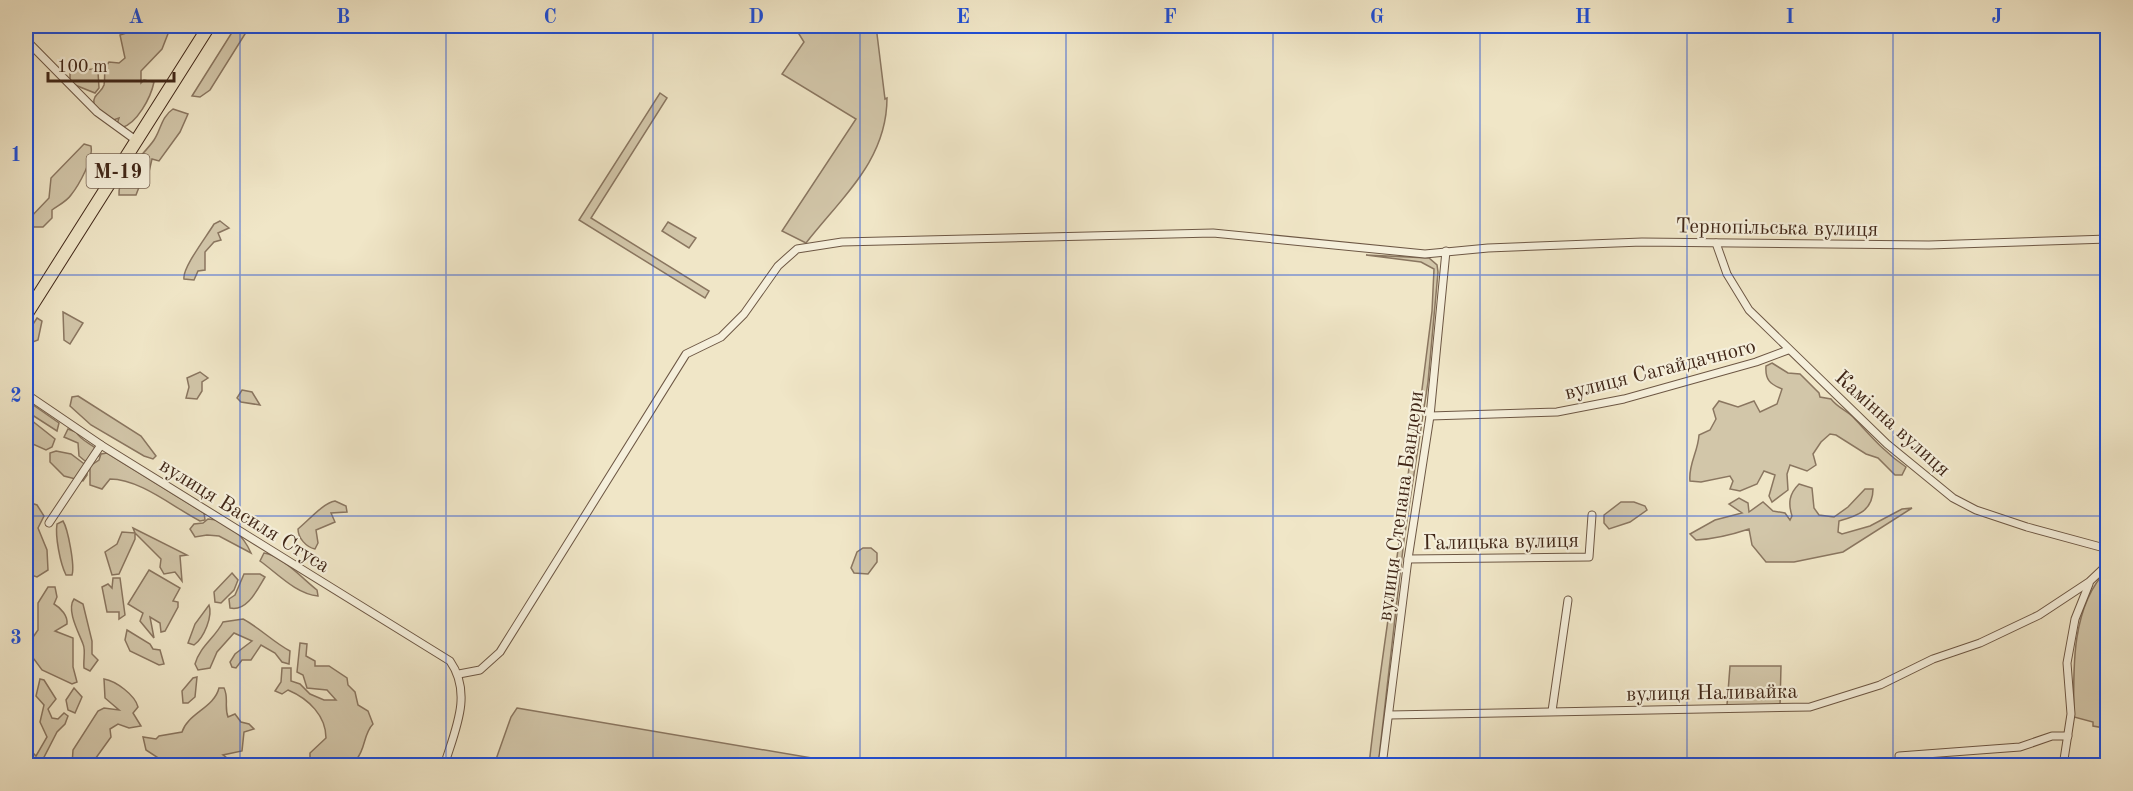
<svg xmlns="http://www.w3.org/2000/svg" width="2133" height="791" font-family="'Old Standard TT',serif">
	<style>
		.green { fill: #d2c6a9; stroke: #8a7660; stroke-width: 1.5 }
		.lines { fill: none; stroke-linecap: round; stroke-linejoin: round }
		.street-casing { stroke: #6d5744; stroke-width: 9 }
		.highway-casing { stroke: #412718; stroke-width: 14 }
		.street { stroke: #f5efdb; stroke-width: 7 }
		.highway { stroke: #f0e6c7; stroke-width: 12 }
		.grid { fill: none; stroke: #1d4ed8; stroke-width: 1.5; stroke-opacity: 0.55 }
		.labels { text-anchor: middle; stroke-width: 4.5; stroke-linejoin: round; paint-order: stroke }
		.shield { fill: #f5efdb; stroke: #776352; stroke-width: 1.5 }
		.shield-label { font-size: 20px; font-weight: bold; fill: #412718 }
		.street-label { font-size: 21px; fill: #412718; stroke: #f5efdb }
		.neatline { fill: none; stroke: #1d4ed8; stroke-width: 2 }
		.grid-label { font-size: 20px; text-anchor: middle; font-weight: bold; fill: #1d4ed8 }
	</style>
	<rect width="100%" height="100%" fill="#f0e6c7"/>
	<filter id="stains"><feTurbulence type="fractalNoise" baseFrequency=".00333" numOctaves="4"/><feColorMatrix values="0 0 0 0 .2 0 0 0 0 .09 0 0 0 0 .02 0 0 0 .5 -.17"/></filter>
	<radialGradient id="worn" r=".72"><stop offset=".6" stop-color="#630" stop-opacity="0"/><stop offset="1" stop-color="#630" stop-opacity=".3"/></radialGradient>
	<g class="green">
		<path d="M134,26H171L162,49L141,71V83L144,80L154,82C151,97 137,124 121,128L117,124L119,118L108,122C102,116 90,106 95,97C98,92 102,91 104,85C106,76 102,70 109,62L119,63L125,58L120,35L129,32Z"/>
		<polygon points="236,26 250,26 210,90 200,97 192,96"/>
		<path d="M794,26H876L885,99L887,98C887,160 842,197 806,243L782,231L856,119L782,74L804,42Z"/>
		<polygon points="70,64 79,70 95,69 98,72 99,88 95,93 75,85 70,80"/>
		<polygon points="660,93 667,98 591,218 709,291 705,298 579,220"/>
		<path d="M173,109L188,114L180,132L159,161L152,159L148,176L141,182L136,195H119C117,176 144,155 154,140C161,130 161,117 173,109Z"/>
		<path d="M84,144L91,146C94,158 79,185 71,195C67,201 59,205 52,210V218L43,227H34L28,220L49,198L51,178Z"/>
		<path d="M220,221L229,228L218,233L221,240L214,242L205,252V270L198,271L194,280L184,279C182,268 207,236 214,224Z"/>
		<polygon points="668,222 696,238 689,248 662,231"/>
		<path d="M1366,255L1429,258L1437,265L1438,272L1428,382L1404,540L1378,766L1369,765C1382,645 1404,527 1416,407L1421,397L1432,311L1434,269L1421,262Z"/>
		<polygon points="63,312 83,323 70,344 64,340"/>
		<polygon points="37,318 42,321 38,340 30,343 26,349 26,335"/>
		<path d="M1772,363L1788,373L1800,374L1819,393L1820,397L1831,399C1838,408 1846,410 1853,417C1871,436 1884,452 1906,467L1902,475H1895L1878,458L1866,454L1836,435L1830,434L1821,442L1813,454L1816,465L1807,471L1790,465L1787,474L1788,490L1772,502L1769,496L1775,475L1764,471L1757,484L1740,491L1730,489L1733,481L1730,476L1701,482L1690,481C1688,465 1698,452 1699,435L1710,430L1716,419L1713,409L1719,401L1738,407L1754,401L1760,412L1777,404L1782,389C1770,384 1765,380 1766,366Z"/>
		<polygon points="200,372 208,378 202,382 202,391 197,399 186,398 189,387 187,378"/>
		<polygon points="242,390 252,392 260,405 241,402 237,398"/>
		<polygon points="78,396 141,436 156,456 153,459 144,456 91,425 70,406 72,397"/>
		<polygon points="26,400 59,423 57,431 26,411"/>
		<polygon points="26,416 55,439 52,447 46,450 26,441"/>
		<path d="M68,429L76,432C81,441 92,444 99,451V456L85,461L79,456L78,443L64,437Z"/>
		<polygon points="56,451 71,454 87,466 87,475 83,481 64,476 50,462 50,453"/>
		<path d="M107,453L204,513L205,520L200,521C173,507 140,479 110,479L102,489L90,485V466L99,460L101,454Z"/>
		<path d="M1799,484L1812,488L1814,508L1819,515L1834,517L1848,507L1865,489H1873C1873,511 1857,516 1839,521L1838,532L1842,534L1870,526L1902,509L1912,508L1843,552L1794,562H1766L1752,545L1749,529C1731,535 1715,539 1696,540L1690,534L1715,520L1742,513L1729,504L1739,498L1748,503L1749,512L1763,502L1773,511L1785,513L1790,520L1792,516C1788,503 1789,494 1799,484Z"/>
		<path d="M335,501L346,506L347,512L331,513L335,522L316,530L318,543L315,549C306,547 298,538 298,529C308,521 323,503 335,501Z"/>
		<polygon points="1621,502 1634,502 1645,506 1647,510 1630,522 1609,529 1604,523 1604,515"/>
		<polygon points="31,503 37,505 44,516 38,528 47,550 48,570 37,577 31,575 26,541 26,505"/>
		<path d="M208,519C228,519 244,537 251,553L219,536L207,535L195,537L190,529L194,524L203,523Z"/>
		<path d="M63,521C68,529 75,566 72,575H66C60,563 55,536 57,524Z"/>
		<polygon points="133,528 187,555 180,556 182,581 175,572 164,574 160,567 161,559 135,533 135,539 119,574 112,575 105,552 117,544 122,532 135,533"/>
		<polygon points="863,548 871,548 877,553 877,562 868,574 854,573 851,568 857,552"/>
		<path d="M264,553C281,555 303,579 317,590L318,596C296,594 277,573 260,561Z"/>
		<polygon points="149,570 180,588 173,601 178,602 178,607 165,631 161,632 160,623 150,617 154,638 140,621 143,613 128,604"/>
		<path d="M2107,570V761H2105L2104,728L2093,726V722L2074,717C2073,670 2071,606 2107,570Z"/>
		<polygon points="232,573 238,580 234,590 221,603 215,602 214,592"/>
		<path d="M244,574H260L265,577C257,590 247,612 230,608L229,599L235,595Z"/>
		<polygon points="113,578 120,578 125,615 119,619 119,612 107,612 102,587 108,584 112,588"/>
		<path d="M48,587H55L57,597L54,604C61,608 68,616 67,624L55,631L73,638V667L77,682L72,684L42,670L34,659L26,656V641L31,640L38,630V603Z"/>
		<path d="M74,599L83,604L92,641V654L98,660L90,671L84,668C83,660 86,651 83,644C79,633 66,610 74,599Z"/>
		<path d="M209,605C213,616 204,638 194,645L188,643L195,624Z"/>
		<path d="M243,619C260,628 273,642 290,651L289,664L282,662L275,653L261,645L251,660H242L236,668L232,667L230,662L235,654L252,641L234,633L217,652L210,668L198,670L195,664C200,646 215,638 223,622Z"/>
		<polygon points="127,630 150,644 153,649 160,650 164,664 159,665 130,651 125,640"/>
		<path d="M300,643L307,644L306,656L315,661V666H329L347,678L348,685L355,692L358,705L368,711L373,724C363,734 366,749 356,760L341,759L335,765H310V753L326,738C326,716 309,699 288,690L282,694L275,691L281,682L282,668H291V681L300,684L310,694L324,700H336L327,690L307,688L303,675L297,672Z"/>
		<polygon points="1730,666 1781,666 1780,706 1727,705"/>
		<polygon points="197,677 195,697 188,703 183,703 182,691 193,678"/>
		<polygon points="40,679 44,680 56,699 48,709 52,718 58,719 64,713 68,716 65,724 57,732 40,765 30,765 26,760 26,746 36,756 47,737 40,722 44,705 36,696"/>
		<path d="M104,679C116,681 135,695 138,707L133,713L141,726L129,728L118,724L110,729L111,737L93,762L72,765L73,750L98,711L104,708L119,710L105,698Z"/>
		<polygon points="74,688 82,697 75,713 68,710 66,700"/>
		<path d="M219,688H224C229,698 224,706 228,717L235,714L241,722L249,724L254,729L244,732L242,751L223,755L237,765H169L146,750L143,737L156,739L159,736L182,732C188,713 214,708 219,688Z"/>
		<polygon points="517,708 853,765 494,765 511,717"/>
	</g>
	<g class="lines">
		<defs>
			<g id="street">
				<polyline points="26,40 97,112 137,141"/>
				<polyline points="1716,243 1727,274 1749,310 1887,444 1953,498 1976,510 2027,527 2108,549"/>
				<path d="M26,394L101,445L450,661C473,694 455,730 444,766"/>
				<polyline points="1430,416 1557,412 1624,399 1756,362 1788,350"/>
				<polyline points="49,523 101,445"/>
				<polyline points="1408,559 1589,557 1592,515"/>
				<polyline points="459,674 480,670 500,652 686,354 721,337 744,314 778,266 797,249 842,242 1213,233 1425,254 1488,248 1642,242 1929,245 2108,239"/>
				<polyline points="1552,711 1568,600"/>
				<polyline points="1389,715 1810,707 1880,685 1933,659 1980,643 2039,615 2089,582 2108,564"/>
				<polyline points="1899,756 2020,747 2052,736 2068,736"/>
				<polyline points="1382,766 1408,559 1430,416 1446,251"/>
				<polyline points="2063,766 2071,714 2067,663 2075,619 2089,584"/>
			</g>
			<polyline id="highway" points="26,315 209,26"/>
		</defs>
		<use href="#street" class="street-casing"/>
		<use href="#highway" class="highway-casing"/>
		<use href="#street" class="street"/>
		<use href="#highway" class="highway"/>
	</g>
	<path class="grid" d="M240,26V766M446,26V766M653,26V766M860,26V766M1066,26V766M1273,26V766M1480,26V766M1687,26V766M1893,26V766M26,275H2108M26,516H2108"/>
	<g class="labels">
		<rect class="shield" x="86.5" y="154" width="63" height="34" rx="4.5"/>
		<g class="shield-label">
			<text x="118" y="178">М-19</text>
		</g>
		<g class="street-label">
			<text transform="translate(1777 227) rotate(1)" y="7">Тернопільська вулиця</text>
			<text transform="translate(1660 369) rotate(-14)" y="7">вулиця Сагайдачного</text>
			<text transform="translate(1893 423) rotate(42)" y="7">Камінна вулиця</text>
			<text transform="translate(1400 506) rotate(-82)" y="7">вулиця Степана Бандери</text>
			<text transform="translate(245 515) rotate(32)" y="7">вулиця Василя Стуса</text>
			<text transform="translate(1501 541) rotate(-1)" y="7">Галицька вулиця</text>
			<text transform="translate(1712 692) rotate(-1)" y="7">вулиця Наливайка</text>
		</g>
	</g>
	<rect width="2133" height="791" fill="none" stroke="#f0e6c7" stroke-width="66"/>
	<path d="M48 72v9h126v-9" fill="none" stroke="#412718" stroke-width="3"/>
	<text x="57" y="72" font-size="18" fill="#412718" stroke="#f5efdb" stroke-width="4.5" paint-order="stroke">100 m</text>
	<rect x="33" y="33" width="2067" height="725" class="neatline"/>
	<g class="grid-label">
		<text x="136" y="23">A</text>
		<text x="343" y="23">B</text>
		<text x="550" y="23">C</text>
		<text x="756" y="23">D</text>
		<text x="963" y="23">E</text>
		<text x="1170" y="23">F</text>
		<text x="1377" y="23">G</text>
		<text x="1583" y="23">H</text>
		<text x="1790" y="23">I</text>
		<text x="1997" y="23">J</text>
		<text x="16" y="161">1</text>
		<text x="16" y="402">2</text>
		<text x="16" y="644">3</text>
	</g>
	<rect width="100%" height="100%" filter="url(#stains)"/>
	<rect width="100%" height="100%" fill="url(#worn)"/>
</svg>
